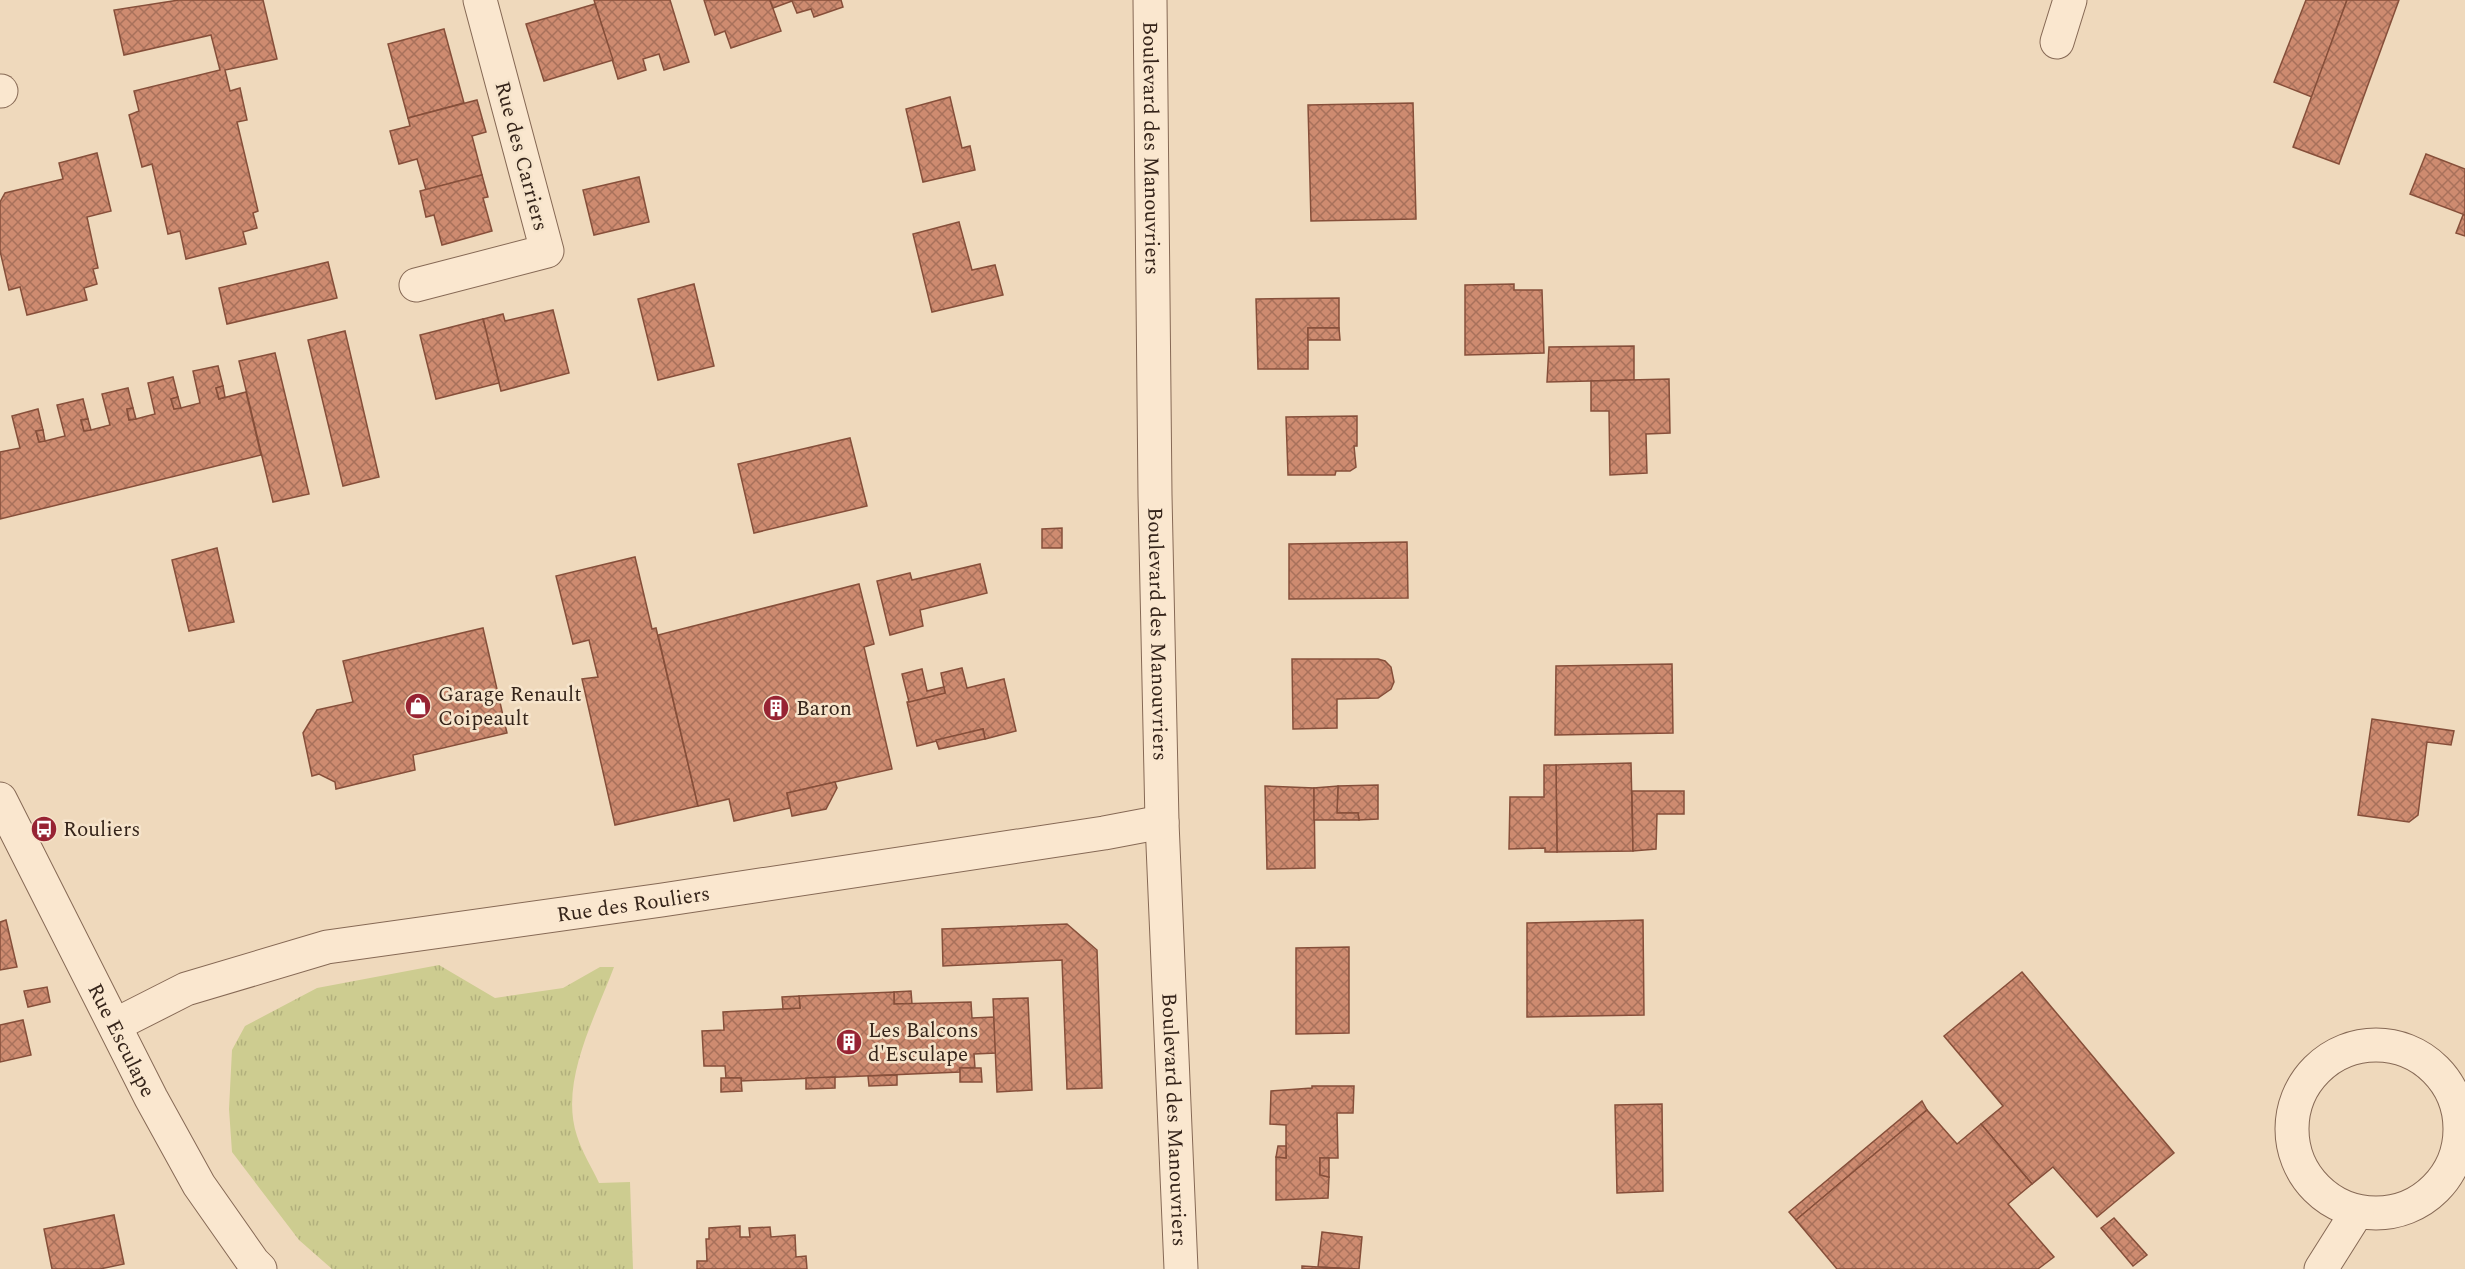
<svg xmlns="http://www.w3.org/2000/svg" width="2465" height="1269" font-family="Spectral,serif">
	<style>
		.park { fill: url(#park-tufts) }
		.building { fill: url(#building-cross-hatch); stroke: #864f3a; stroke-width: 1.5 }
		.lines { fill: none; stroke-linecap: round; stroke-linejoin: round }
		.minor-casing { stroke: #866955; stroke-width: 35 }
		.minor { stroke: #fae7cf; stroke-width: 33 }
		.labels { text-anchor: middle; stroke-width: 5; stroke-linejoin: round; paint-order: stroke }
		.street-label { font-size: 21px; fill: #35241a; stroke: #f6e4cb }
		.poi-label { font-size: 21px; fill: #35241a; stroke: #f6e4cb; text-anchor: start }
	</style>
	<defs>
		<pattern id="park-tufts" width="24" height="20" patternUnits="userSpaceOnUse" patternTransform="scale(1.5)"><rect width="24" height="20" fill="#cdcc90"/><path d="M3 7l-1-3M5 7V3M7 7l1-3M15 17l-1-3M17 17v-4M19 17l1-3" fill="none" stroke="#b1af7c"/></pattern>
		<pattern id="building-cross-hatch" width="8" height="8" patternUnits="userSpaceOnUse" patternTransform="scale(1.5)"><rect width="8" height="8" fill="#ce8b70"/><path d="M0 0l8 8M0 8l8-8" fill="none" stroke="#a8715b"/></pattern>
	</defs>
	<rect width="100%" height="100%" fill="#efd9bc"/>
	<path class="park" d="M439,965L495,998L563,988L600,967H614C595,1018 559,1082 577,1136C582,1152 592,1168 599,1183L630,1182L633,1269H332L299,1240L232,1152L229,1109L232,1050L245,1026L317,988Z"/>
	<g class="building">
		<polygon points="179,0 263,0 277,59 225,70 230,91 240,88 247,120 237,122 258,211 253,213 257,228 243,232 246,244 186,259 180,231 168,234 152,164 142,167 129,115 139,111 134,91 220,70 211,35 124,55 114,10"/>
		<polygon points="594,0 670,0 689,62 664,70 659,54 643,59 646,70 618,79"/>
		<polygon points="704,0 770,0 781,31 731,48 725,31 715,35"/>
		<polygon points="770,0 841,0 843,7 814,17 811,9 797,13 792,1 773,8"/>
		<polygon points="2306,0 2347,0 2312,97 2274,82"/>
		<polygon points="2347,0 2399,0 2339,164 2293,147"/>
		<polygon points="595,4 613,60 544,81 526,24"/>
		<polygon points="444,29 464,103 408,118 388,44"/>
		<polygon points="950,97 962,148 970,146 975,170 923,182 906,109"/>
		<polygon points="477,100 486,132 472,136 482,175 426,190 417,159 399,164 390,131 410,126 408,118"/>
		<polygon points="1413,103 1416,219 1311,221 1308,105"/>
		<polygon points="97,153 111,211 87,217 98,268 93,269 97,284 84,288 87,300 27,315 20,287 9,290 0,251 0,202 5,193 63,179 59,163"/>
		<polygon points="2426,154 2465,169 2465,215 2410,194"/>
		<polygon points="482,175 488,197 483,198 492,231 442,245 434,215 426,217 420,191"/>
		<polygon points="639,177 649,222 594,235 583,190"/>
		<polygon points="2463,215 2465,215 2465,236 2456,233"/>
		<polygon points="959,222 972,270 995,265 1003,295 932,312 913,234"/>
		<polygon points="328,262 337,298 227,324 219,288"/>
		<polygon points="694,284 714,366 658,380 638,299"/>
		<polygon points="1514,284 1514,290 1542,290 1544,353 1465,355 1465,285"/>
		<polygon points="1339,298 1339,328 1308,328 1308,369 1258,369 1256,299"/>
		<polygon points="553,310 569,373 501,391 483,319 503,314 505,321"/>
		<polygon points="483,319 499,383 436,399 420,335"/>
		<polygon points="1308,328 1339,328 1340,340 1308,340"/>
		<polygon points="345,331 379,477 343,486 308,340"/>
		<polygon points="1634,346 1634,380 1547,382 1549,347"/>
		<polygon points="275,353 309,494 273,502 239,361"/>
		<polygon points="218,366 223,386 216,388 219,399 246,392 261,455 0,519 0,452 20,448 12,416 38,409 43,430 36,431 39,442 45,441 65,436 57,405 83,399 88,419 81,420 84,431 91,430 110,425 102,394 128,388 133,408 127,409 129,420 136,419 155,414 148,383 173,377 178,397 171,399 174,409 181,408 200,403 193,371"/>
		<polygon points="1669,379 1670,433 1646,434 1647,473 1610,475 1609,411 1591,411 1591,381"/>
		<polygon points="223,386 225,397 219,399 216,388"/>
		<polygon points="178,397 181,408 174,409 171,399"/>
		<polygon points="133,408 136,419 129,420 127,409"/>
		<polygon points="1357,416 1357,446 1354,446 1356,467 1350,471 1336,471 1335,475 1288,475 1286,417"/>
		<polygon points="88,419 91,430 84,431 81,420"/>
		<polygon points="43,430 45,441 39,442 36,431"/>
		<polygon points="850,438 867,506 754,533 738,464"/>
		<polygon points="1062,528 1062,548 1042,548 1042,529"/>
		<polygon points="1407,542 1408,598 1289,599 1289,544"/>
		<polygon points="217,548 234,622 189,631 172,560"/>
		<polygon points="635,557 652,629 656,628 698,806 615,825 582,679 598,677 589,640 573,644 556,576"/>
		<polygon points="980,564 987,593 920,610 923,626 890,635 877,581 910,573 912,580"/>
		<polygon points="859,584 874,644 864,647 892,769 787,793 790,808 734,821 729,799 698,806 658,635"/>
		<polygon points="483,628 507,733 413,755 415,770 336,789 335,782 319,774 312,776 303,733 317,710 353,702 343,661"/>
		<polygon points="1292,659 1378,659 1385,661 1391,667 1394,682 1391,689 1378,698 1337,699 1337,728 1293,729"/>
		<polygon points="1672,664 1673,733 1555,735 1556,666"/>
		<polygon points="962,668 967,688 1004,679 1016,731 985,739 983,729 917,746 907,702 945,693 941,673"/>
		<polygon points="922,669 927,691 944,687 945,693 909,702 902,674"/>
		<polygon points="2372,719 2454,731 2451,745 2427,742 2418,815 2409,822 2358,815"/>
		<polygon points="983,729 985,739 939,749 936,740"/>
		<polygon points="1631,763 1633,851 1557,852 1556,765"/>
		<polygon points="1544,765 1556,765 1557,852 1545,852 1545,848 1509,849 1510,797 1544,797"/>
		<polygon points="835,782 837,788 826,809 792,816 787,793"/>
		<polygon points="1378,785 1378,819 1359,820 1358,813 1337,813 1338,786"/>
		<polygon points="1265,786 1314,788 1315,868 1267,869"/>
		<polygon points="1338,786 1337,813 1358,813 1359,820 1314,820 1314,788"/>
		<polygon points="1632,791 1684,791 1684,814 1657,814 1656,849 1633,851"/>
		<polygon points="6,920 17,967 0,970 0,922"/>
		<polygon points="1643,920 1644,1015 1527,1017 1527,923"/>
		<polygon points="1067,924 1097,950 1102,1088 1067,1089 1062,960 943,966 942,929"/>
		<polygon points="1349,947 1349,1033 1296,1034 1296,948"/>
		<polygon points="2022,972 2174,1153 2097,1217 2053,1167 2032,1184 1981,1124 2003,1106 1944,1036"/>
		<polygon points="47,987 50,1002 28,1007 24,991"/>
		<polygon points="911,991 912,1004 894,1004 894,992"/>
		<polygon points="894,992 894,1004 971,1002 972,1018 994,1017 996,1053 974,1054 975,1068 960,1068 960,1072 741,1081 741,1078 726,1078 725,1066 704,1066 702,1031 724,1030 723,1012 800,1008 799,996"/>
		<polygon points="799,996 800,1008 783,1009 782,997"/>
		<polygon points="1028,998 1032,1090 997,1092 993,999"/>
		<polygon points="23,1020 31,1055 0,1062 0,1025"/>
		<polygon points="960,1068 981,1068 982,1082 960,1082"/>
		<polygon points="897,1075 897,1085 869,1086 868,1076"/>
		<polygon points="835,1077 835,1088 806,1089 806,1078"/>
		<polygon points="721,1078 741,1078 742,1091 721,1092"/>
		<polygon points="1312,1086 1354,1086 1353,1113 1337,1113 1338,1158 1320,1158 1320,1175 1329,1177 1328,1198 1276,1200 1276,1157 1286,1158 1286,1125 1270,1124 1271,1091 1312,1088"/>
		<polygon points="1922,1101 1927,1110 1796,1220 1789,1212"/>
		<polygon points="1662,1104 1663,1191 1617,1193 1615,1105"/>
		<polygon points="1927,1110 1957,1144 1981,1124 2032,1184 2008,1204 2054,1257 2038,1269 1837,1269 1796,1220"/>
		<polygon points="1278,1146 1286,1146 1286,1158 1276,1157"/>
		<polygon points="1320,1158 1329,1158 1329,1177 1320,1175"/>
		<polygon points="114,1215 124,1264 100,1269 52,1269 44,1229"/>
		<polygon points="2114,1218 2147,1255 2133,1266 2101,1228"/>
		<polygon points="740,1226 740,1237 750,1237 749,1228 770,1227 771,1237 795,1235 796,1257 806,1256 807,1269 697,1269 697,1261 707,1261 706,1239 709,1239 709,1228"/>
		<polygon points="1322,1232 1362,1237 1359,1269 1318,1267"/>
		<polygon points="1302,1266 1318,1267 1351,1269 1302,1269"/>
	</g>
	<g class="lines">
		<defs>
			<g id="minor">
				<path id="s1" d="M1150,0L1155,495L1162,822L1181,1269"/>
				<polyline points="2057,42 2070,0"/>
				<polyline points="0,91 1,91"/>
				<polyline points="416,285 547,251 480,0"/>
				<path id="s2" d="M0,799L151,1098L199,1185L253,1262L260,1269"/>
				<path id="s3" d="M115,1025L186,989L327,947L662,900L1104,833L1162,822"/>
				<circle cx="2376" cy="1129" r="84"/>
				<polyline points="2321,1269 2357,1212"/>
			</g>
		</defs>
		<use href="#minor" class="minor-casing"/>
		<use href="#minor" class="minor"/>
	</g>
	<defs>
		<symbol id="shop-disc" viewBox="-11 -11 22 22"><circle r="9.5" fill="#972333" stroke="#f6e4cb"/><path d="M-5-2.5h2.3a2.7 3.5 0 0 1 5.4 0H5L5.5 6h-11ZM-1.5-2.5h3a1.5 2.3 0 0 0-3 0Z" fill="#fff"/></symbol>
		<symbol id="building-disc" viewBox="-11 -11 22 22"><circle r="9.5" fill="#972333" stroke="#f6e4cb"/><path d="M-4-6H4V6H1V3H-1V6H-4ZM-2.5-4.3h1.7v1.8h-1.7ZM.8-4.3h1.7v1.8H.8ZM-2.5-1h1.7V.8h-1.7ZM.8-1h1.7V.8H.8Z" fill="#fff"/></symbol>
		<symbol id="bus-disc" viewBox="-11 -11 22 22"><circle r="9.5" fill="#972333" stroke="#f6e4cb"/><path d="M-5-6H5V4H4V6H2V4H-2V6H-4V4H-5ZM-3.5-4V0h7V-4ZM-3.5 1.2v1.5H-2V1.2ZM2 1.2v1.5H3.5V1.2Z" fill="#fff"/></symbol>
	</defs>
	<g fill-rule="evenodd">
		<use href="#shop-disc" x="403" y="691" width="30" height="30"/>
		<use href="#building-disc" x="761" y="693" width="30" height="30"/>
		<use href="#bus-disc" x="29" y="814" width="30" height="30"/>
		<use href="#building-disc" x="834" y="1027" width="30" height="30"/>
	</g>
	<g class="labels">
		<g class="street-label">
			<text dy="7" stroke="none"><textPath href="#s1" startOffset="148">Boulevard des Manouvriers</textPath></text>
			<text transform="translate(522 156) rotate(75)" y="7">Rue des Carriers</text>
			<text dy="7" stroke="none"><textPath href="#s1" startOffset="634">Boulevard des Manouvriers</textPath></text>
			<text dy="7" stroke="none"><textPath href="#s3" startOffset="536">Rue des Rouliers</textPath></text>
			<text dy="7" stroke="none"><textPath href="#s2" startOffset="270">Rue Esculape</textPath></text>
			<text dy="7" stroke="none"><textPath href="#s1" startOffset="1120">Boulevard des Manouvriers</textPath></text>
		</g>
		<g class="poi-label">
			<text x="438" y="701">Garage Renault<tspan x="438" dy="24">Coipeault</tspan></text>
			<text x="796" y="715">Baron</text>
			<text x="63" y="836">Rouliers</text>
			<text x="868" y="1037">Les Balcons<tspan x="868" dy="24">d'Esculape</tspan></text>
		</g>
	</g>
</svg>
